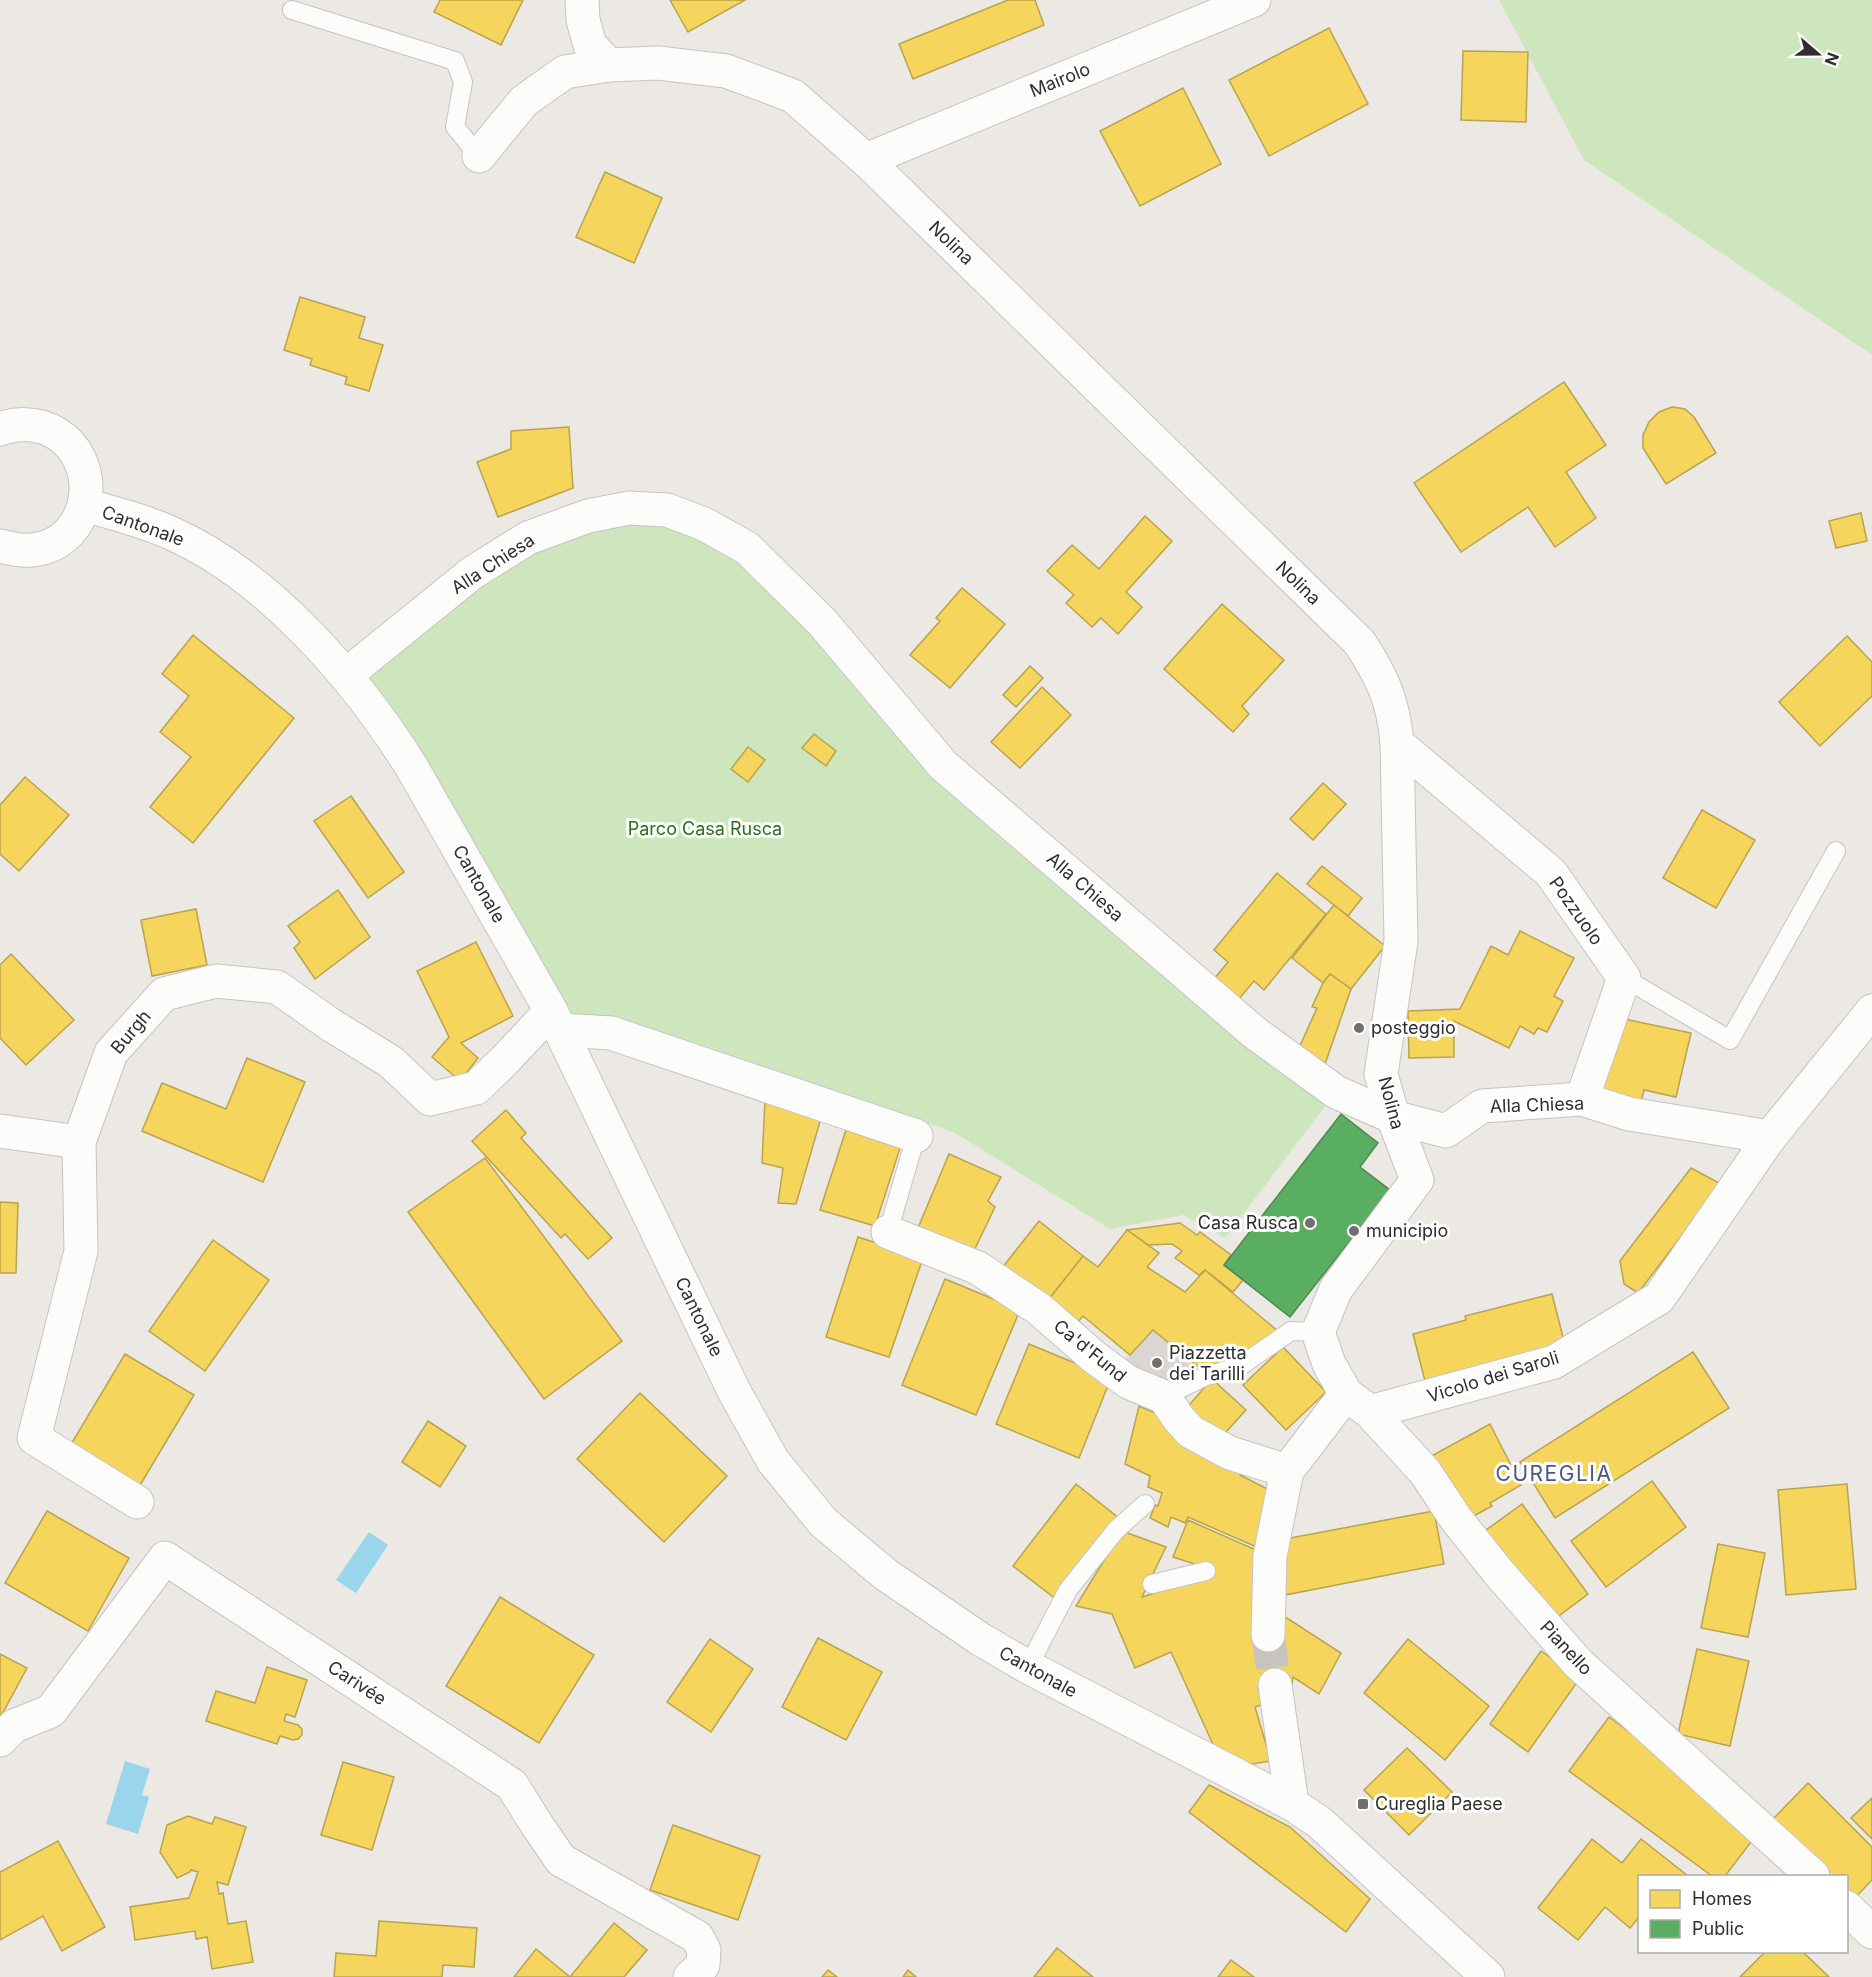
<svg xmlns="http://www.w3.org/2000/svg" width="1872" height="1977" font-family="Inter,sans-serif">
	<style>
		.green { fill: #cee6be }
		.plaza { fill: #dad6d2 }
		.water { fill: #99d6ec }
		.homes { fill: #f6d55c; stroke: #baa34e; stroke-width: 1.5 }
		.public { fill: #5aae61; stroke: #4d8852; stroke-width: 1.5 }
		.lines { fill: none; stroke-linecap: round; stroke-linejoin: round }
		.street-tunnel { stroke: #c6c3c0; stroke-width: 33; stroke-dasharray: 33 16; stroke-linecap: butt }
		.lane-casing { stroke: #c5c4c5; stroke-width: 20 }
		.street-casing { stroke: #c5c4c5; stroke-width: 35 }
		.secondary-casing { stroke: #c5c4c5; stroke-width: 35 }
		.lane { stroke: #fcfcfb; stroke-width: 18 }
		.street { stroke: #fcfcfb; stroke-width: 33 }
		.secondary { stroke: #fcfcfb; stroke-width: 33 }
		.poi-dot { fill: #706f6e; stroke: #fff; stroke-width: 2 }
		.labels { text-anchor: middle; stroke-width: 6; stroke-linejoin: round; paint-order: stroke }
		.street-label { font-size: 18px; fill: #2e2e2e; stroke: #fff }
		.park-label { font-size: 18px; fill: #2c6e1b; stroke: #fff }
		.poi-label { font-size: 18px; fill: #2e2e2e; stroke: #fff; text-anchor: start }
		.quarter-label { font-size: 21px; letter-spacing: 1.5px; fill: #4d5680; stroke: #fff }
	</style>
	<rect width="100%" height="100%" fill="#ece8e4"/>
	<g class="green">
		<polygon points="1499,0 1872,0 1872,355 1584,160"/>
		<polygon points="588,516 704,524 943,765 1336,1092 1225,1238 1183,1215 1110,1229 955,1133 930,1124 916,1136 561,1030 346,675"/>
	</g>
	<polygon class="plaza" points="1153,1330 1205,1372 1164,1397 1113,1371"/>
	<g class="water">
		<polygon points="369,1532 388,1545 356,1593 336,1580"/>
		<polygon points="125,1761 150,1769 142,1795 149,1797 138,1834 106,1824"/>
	</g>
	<g class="homes">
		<polygon points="440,0 523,0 501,45 434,12"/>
		<polygon points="670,0 745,0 688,32"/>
		<polygon points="1008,0 1035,0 1044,25 913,79 899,44"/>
		<polygon points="1329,28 1368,104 1269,156 1229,80"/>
		<polygon points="1463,51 1528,52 1526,122 1461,120"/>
		<polygon points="1183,88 1221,164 1140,206 1100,131"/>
		<polygon points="605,172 662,198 634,263 576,237"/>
		<polygon points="300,297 365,317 359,338 383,345 369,391 345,384 347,377 310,365 312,359 284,350"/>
		<polygon points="1564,382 1606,445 1566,472 1596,518 1555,547 1528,507 1461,552 1414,483"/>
		<polygon points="1672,407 1685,409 1694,417 1716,453 1666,484 1643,448 1643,435 1649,422 1659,412"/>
		<polygon points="569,427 573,488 498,517 477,462 511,449 511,431"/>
		<polygon points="1861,513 1867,541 1836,548 1829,521"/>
		<polygon points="1145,516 1172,541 1126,592 1142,607 1118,634 1101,618 1092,627 1066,603 1074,595 1047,571 1072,545 1099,569"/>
		<polygon points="962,588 1005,624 950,688 910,655 940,621 936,618"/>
		<polygon points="1222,604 1284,660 1242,706 1249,714 1233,732 1164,669"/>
		<polygon points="193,635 294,718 193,843 150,807 191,757 160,732 189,696 162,674"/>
		<polygon points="1847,636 1872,662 1872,696 1820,746 1779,702"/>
		<polygon points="1030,666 1043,678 1016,707 1003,695"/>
		<polygon points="1042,687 1071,715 1020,768 991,742"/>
		<polygon points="814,734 836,751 826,766 802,748"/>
		<polygon points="748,747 765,760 748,782 731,769"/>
		<polygon points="25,777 69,815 19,871 0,854 0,805"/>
		<polygon points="1323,783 1346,804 1313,840 1290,819"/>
		<polygon points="351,796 404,872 368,898 314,821"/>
		<polygon points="1702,810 1755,840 1716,908 1663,878"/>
		<polygon points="1322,866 1362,898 1348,916 1307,884"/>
		<polygon points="1277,873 1326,914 1264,990 1254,981 1238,1000 1214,979 1228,962 1214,950"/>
		<polygon points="338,890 370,937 315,979 294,948 300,942 288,926"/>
		<polygon points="1334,905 1385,946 1351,989 1330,974 1323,983 1292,958"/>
		<polygon points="196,909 207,965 152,976 141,920"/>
		<polygon points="1520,931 1574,958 1554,996 1563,1001 1547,1032 1538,1028 1534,1034 1520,1026 1509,1048 1454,1021 1454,1057 1409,1058 1408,1011 1460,1009 1491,946 1508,955"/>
		<polygon points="476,942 513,1016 461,1043 478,1058 460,1081 432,1057 449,1037 417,971"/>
		<polygon points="11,954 74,1020 26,1065 0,1038 0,965"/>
		<polygon points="1330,974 1351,989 1324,1067 1299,1048 1317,1008 1312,1007 1323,983"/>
		<polygon points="1615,1017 1691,1033 1676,1097 1644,1090 1640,1106 1598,1097"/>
		<polygon points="247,1058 305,1082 263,1182 142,1131 162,1083 226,1109"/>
		<polygon points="765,1100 821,1118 796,1204 778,1203 783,1168 762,1163"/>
		<polygon points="506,1110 526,1133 521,1138 612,1238 588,1259 565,1234 561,1238 472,1141"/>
		<polygon points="846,1130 900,1148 875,1226 820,1210"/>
		<polygon points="949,1154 1001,1177 988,1201 995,1207 972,1255 918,1228"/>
		<polygon points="485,1158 622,1341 544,1399 408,1212"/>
		<polygon points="1691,1168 1721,1184 1638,1293 1624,1284 1620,1261"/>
		<polygon points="0,1202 18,1203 16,1273 0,1273"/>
		<polygon points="1039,1221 1083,1256 1046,1303 1002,1268"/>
		<polygon points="1180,1223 1197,1235 1200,1232 1231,1255 1224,1265 1243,1280 1233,1292 1205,1270 1199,1275 1175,1258 1182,1251 1172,1244 1148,1245 1127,1230"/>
		<polygon points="1127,1230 1159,1253 1147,1267 1185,1292 1205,1270 1279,1332 1250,1354 1205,1372 1153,1330 1130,1355 1083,1316 1073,1328 1046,1303 1083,1256 1098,1267"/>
		<polygon points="858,1237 923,1258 889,1357 826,1337"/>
		<polygon points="213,1240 269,1280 205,1371 149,1331"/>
		<polygon points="945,1279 1020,1310 976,1415 902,1385"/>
		<polygon points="1552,1294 1566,1349 1426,1385 1413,1334 1466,1320 1465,1316"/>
		<polygon points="1029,1344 1111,1378 1079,1458 996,1424"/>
		<polygon points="1283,1347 1326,1392 1286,1430 1243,1385"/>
		<polygon points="1693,1352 1729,1408 1555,1518 1520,1462"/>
		<polygon points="125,1354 194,1395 133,1497 64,1456"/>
		<polygon points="1212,1379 1246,1410 1216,1443 1183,1412"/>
		<polygon points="640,1393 727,1476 664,1542 577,1459"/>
		<polygon points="1139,1406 1183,1425 1243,1462 1240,1475 1275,1493 1261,1549 1188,1517 1185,1523 1171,1517 1168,1527 1150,1518 1155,1505 1158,1506 1162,1493 1148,1487 1150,1476 1125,1464"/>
		<polygon points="428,1421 466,1446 440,1487 402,1462"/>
		<polygon points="1490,1424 1521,1485 1490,1503 1492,1506 1465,1521 1424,1460"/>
		<polygon points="1652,1481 1686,1527 1606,1587 1571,1541"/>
		<polygon points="1076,1484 1120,1519 1057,1600 1013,1566"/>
		<polygon points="1847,1484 1856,1589 1786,1595 1778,1490"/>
		<polygon points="1522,1504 1588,1594 1548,1624 1482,1533"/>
		<polygon points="47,1511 129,1558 88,1631 5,1583"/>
		<polygon points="1434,1511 1444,1564 1285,1595 1274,1541"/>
		<polygon points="1188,1520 1256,1550 1279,1613 1341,1653 1319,1694 1293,1677 1292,1685 1275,1685 1258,1688 1264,1704 1255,1707 1271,1761 1240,1766 1216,1751 1171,1652 1135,1668 1112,1614 1076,1606 1122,1531 1166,1547 1142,1597 1206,1577 1207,1568 1173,1557"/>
		<polygon points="1718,1544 1765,1553 1748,1637 1701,1628"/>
		<polygon points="500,1597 594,1655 539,1743 446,1686"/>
		<polygon points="818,1638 882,1672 846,1740 782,1707"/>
		<polygon points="710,1639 753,1669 711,1732 667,1702"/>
		<polygon points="1408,1639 1489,1706 1445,1760 1364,1693"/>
		<polygon points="1697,1649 1749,1661 1730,1746 1678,1734"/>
		<polygon points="1541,1651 1580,1678 1528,1752 1490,1724"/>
		<polygon points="0,1654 27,1668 0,1718"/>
		<polygon points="267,1667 307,1680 295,1717 286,1714 284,1721 298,1725 302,1729 302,1735 298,1739 293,1740 280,1736 277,1744 206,1721 216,1691 255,1703"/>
		<polygon points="1609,1717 1761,1829 1725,1876 1712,1876 1569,1771"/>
		<polygon points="1407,1748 1452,1792 1409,1835 1364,1790"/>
		<polygon points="343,1762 394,1777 372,1850 321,1835"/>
		<polygon points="1808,1783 1872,1847 1872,1880 1852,1901 1846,1895 1846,1876 1827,1876 1771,1821"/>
		<polygon points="1209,1785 1290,1827 1370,1899 1346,1932 1189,1812"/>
		<polygon points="1872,1798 1872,1839 1851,1818"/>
		<polygon points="188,1816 212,1824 215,1817 246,1827 228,1885 217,1882 219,1894 223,1893 228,1924 246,1921 253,1962 212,1969 207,1937 196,1939 195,1931 135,1940 130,1907 189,1898 198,1872 191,1870 190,1872 177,1878 160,1852 167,1825"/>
		<polygon points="673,1825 760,1856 738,1920 650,1890"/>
		<polygon points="1592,1839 1622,1863 1641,1839 1688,1876 1640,1876 1640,1916 1630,1928 1605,1907 1578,1940 1538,1908"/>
		<polygon points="58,1841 105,1927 62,1951 43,1916 0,1940 0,1872"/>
		<polygon points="379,1921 477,1928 474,1967 443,1965 442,1977 334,1977 336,1953 376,1956"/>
		<polygon points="614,1923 647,1950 624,1977 570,1977"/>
		<polygon points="1057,1948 1093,1977 1034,1977"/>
		<polygon points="536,1949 570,1977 514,1977"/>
		<polygon points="1765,1952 1803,1952 1829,1977 1740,1977"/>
		<polygon points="1231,1960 1254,1977 1218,1977"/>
		<polygon points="828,1970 837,1977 822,1977"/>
		<polygon points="908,1970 916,1977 903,1977"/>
	</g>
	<polygon class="public" points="1341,1114 1378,1143 1360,1167 1390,1190 1290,1317 1224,1265"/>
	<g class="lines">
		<polyline class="street-tunnel" points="1268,1635 1275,1685"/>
		<defs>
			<g id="lane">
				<polyline points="292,10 455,61 463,82 455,127 479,156"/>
				<polyline points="1624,978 1730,1040 1836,851"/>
				<polyline points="888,1232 916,1136"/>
				<polyline points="1164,1397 1206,1376 1239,1367 1291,1331 1318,1332"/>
				<polyline points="1152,1584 1206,1571"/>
				<polyline points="1028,1667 1068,1590 1116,1530 1145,1504"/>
			</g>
			<g id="street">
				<polyline points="582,0 583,20 590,45 609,65"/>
				<path d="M479,156L524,101L565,72L609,65L658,63L726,71L793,96L866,160L1360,643C1383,679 1393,700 1397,743L1401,941L1381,1074L1393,1117L1417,1180L1336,1289L1318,1332L1329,1364L1346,1394L1370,1412L1425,1472L1456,1519L1499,1573L1578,1663L1813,1876"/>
				<polyline points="866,160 1254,0"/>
				<polyline points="346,675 472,573 528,538 588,516 629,508 667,510 704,524 747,548 822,622 943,765 1255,1033 1336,1092 1393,1117 1446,1131 1482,1106 1582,1099 1629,1114 1770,1137 1872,1011"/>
				<polyline points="1397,743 1551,873 1624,978 1582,1099"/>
				<polyline points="561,1030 611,1033 916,1136"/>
				<polyline points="0,1131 79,1142"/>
				<polyline points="888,1232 978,1268 1039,1309 1094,1357 1128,1382 1164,1397 1179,1419 1191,1432 1230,1453 1287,1471"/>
				<polyline points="1370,1412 1554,1362 1659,1298 1770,1137"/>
				<polyline points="137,1502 34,1438 81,1251 79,1142 111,1053 164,994 216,981 277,987 331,1025 391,1062 430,1099 476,1088 504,1061 551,1011"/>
				<polyline points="1268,1635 1270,1556 1287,1471 1346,1394"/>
				<polyline points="1275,1685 1292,1804"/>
				<polyline points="0,1740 14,1726 51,1711 165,1558 512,1785 537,1825 561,1860 697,1937 704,1950 703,1965 690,1977"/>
				<polyline points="1846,1907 1872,1932"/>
			</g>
			<g id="secondary">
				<path d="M0,429C16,423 34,423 50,430C106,457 94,544 32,550C21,551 11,549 0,546"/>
				<path d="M85,505C114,513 144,521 171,533C269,577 355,677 411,766L551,1011L734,1391L773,1461L823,1522L885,1574L980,1639L1028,1667L1292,1804L1319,1822L1488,1977"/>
			</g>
		</defs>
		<use href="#lane" class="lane-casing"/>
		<use href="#street" class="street-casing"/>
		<use href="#secondary" class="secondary-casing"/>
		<use href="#lane" class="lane"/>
		<use href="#street" class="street"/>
		<use href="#secondary" class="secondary"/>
	</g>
	<g class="poi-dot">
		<circle cx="1359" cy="1028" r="6"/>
		<circle cx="1310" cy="1223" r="6"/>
		<circle cx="1354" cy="1231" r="6"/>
		<circle cx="1157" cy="1363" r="6"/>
		<rect x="1357" y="1798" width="12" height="12" rx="3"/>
	</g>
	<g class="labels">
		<g class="street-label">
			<text transform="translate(1060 80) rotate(-22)" y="6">Mairolo</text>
			<text transform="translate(951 243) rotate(44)" y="6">Nolina</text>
			<text transform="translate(143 526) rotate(20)" y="6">Cantonale</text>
			<text transform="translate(493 564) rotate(-33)" y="6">Alla Chiesa</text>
			<text transform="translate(1298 583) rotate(44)" y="6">Nolina</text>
			<text transform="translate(479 884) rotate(60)" y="6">Cantonale</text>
			<text transform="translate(1085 887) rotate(41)" y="6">Alla Chiesa</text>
			<text transform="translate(1576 911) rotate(55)" y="6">Pozzuolo</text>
			<text transform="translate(131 1032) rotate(-50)" y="6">Burgh</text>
			<text transform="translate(1391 1103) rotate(75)" y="6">Nolina</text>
			<text transform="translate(1537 1105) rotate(-2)" y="6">Alla Chiesa</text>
			<text transform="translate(699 1317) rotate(64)" y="6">Cantonale</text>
			<text transform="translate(1090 1351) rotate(39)" y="6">Ca'd'Fund</text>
			<text transform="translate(1493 1377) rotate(-17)" y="6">Vicolo dei Saroli</text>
			<text transform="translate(1566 1648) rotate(47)" y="6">Pianello</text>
			<text transform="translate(1038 1672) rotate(29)" y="6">Cantonale</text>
			<text transform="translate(357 1683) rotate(33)" y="6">Carivée</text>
		</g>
		<g class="park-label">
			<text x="705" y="835">Parco Casa Rusca</text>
		</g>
		<g class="poi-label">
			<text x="1371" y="1034">posteggio</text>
			<text x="1298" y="1229" text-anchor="end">Casa Rusca</text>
			<text x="1366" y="1237">municipio</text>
			<text x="1169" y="1359">Piazzetta<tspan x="1169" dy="21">dei Tarilli</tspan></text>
			<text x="1375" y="1810">Cureglia Paese</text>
		</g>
		<g class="quarter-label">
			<text x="1554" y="1481">CUREGLIA</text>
		</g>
	</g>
	<rect x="1638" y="1875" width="210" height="78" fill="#ffffff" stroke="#ababab" stroke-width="1.5"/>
	<rect x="1650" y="1890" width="30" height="18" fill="#f6d55c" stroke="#ababab" stroke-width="1.5"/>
	<text x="1692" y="1905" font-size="18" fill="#2e2e2e">Homes</text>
	<rect x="1650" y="1920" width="30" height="18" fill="#5aae61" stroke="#ababab" stroke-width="1.5"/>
	<text x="1692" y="1935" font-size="18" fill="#2e2e2e">Public</text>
	<g transform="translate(1818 54) rotate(110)" stroke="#ffffff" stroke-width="4.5" paint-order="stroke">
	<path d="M0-4.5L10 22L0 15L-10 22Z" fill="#2e2e2e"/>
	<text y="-9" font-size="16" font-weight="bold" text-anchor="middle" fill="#2e2e2e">N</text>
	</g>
</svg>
